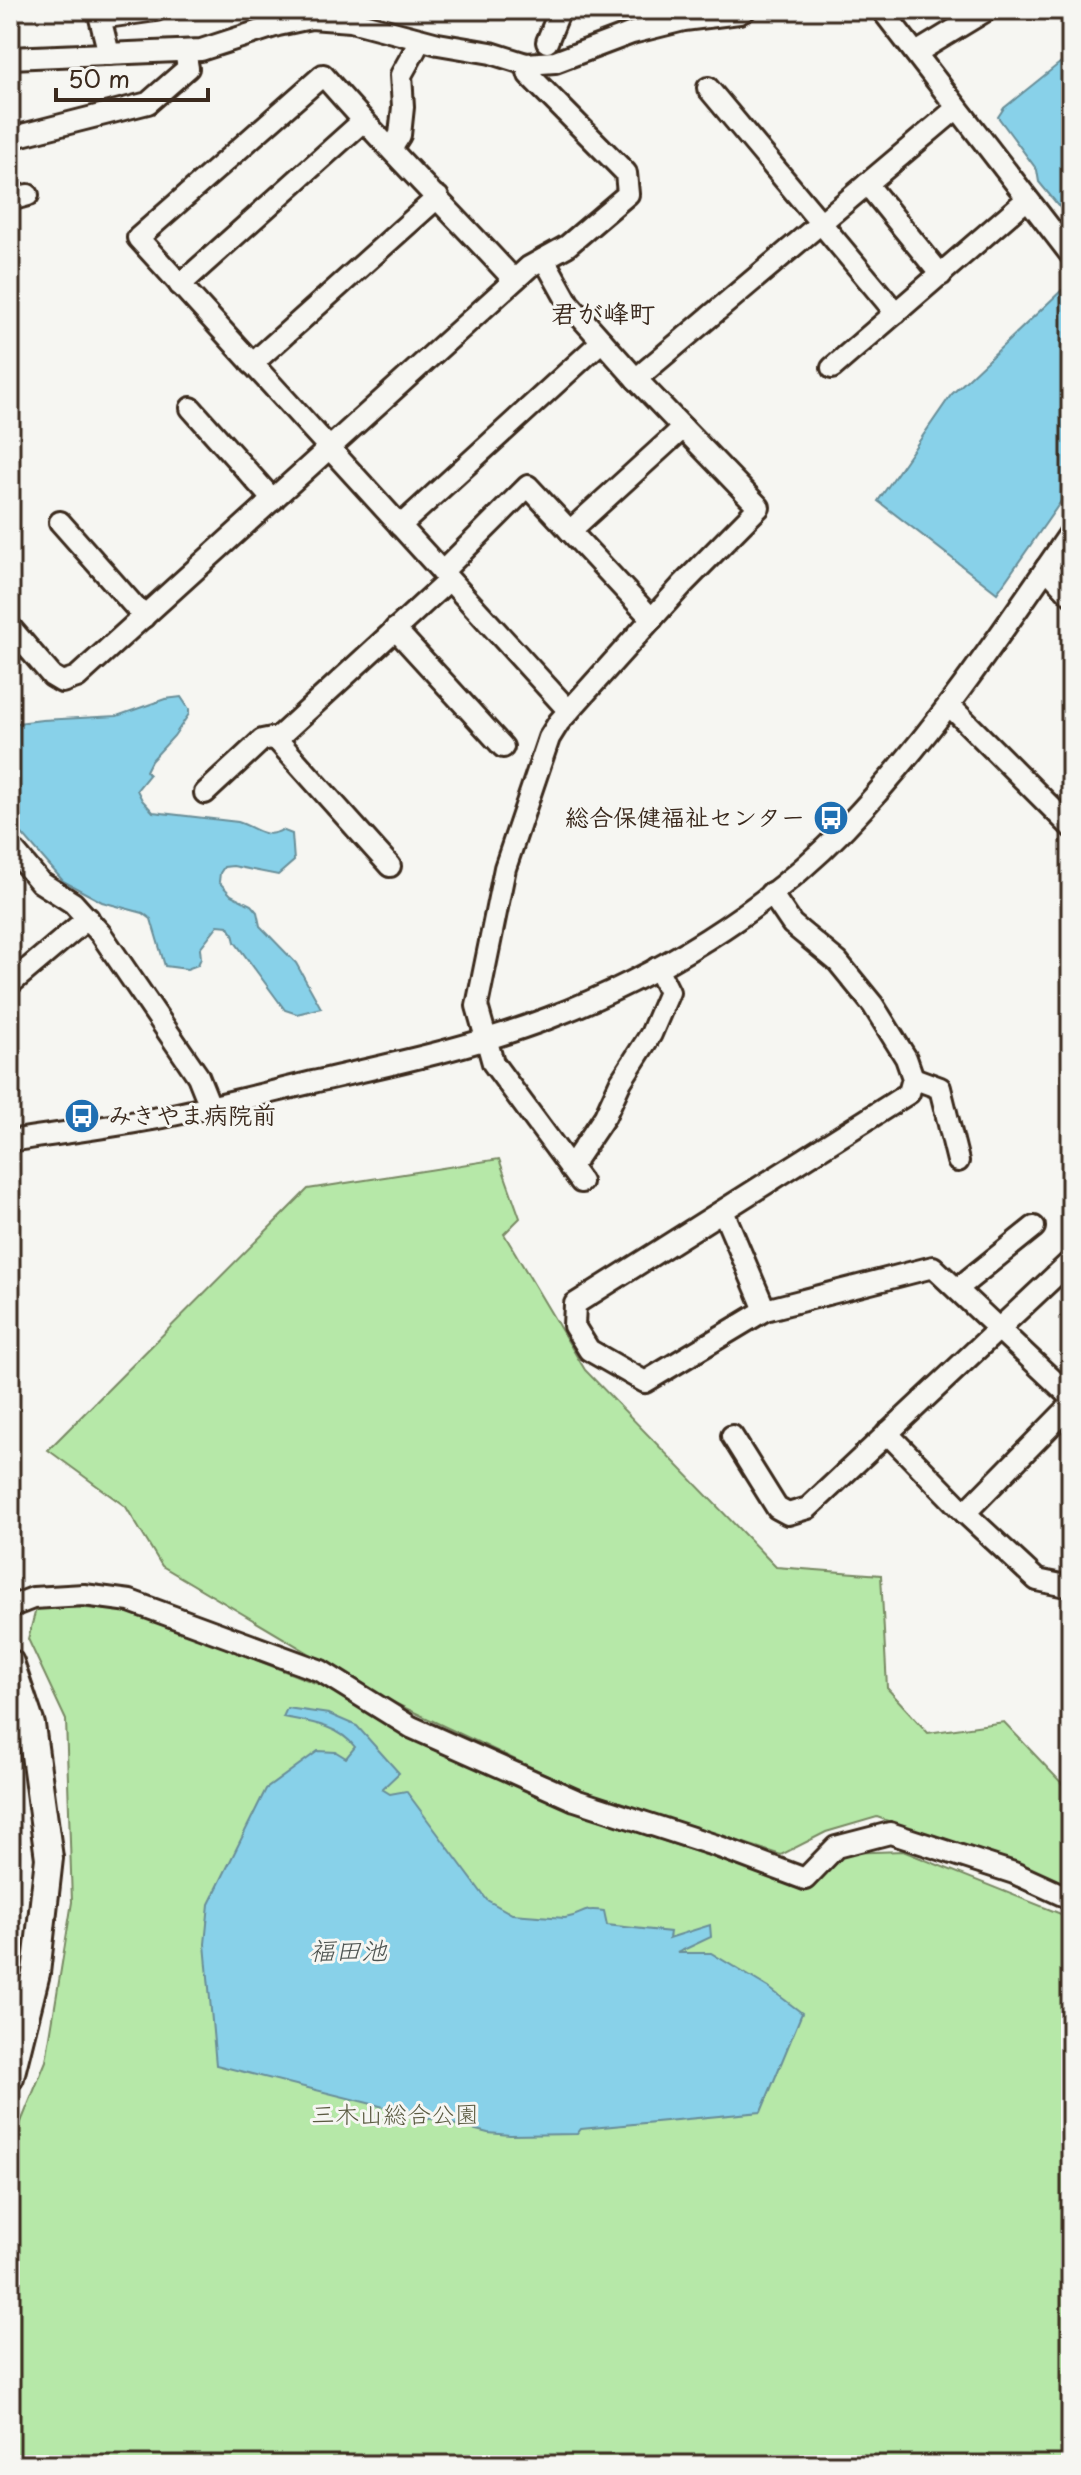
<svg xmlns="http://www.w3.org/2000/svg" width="1081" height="2475" font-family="'Playpen Sans','Klee One',sans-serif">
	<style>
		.green { fill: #b6e8a8; stroke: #788963; stroke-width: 2 }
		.water { fill: #88d1e9; stroke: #698e98; stroke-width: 2 }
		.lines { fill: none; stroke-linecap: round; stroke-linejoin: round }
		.minor-casing { stroke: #3b2a1e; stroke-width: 26 }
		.major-casing { stroke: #3b2a1e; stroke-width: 32 }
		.minor { stroke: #f6f6f2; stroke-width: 20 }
		.major { stroke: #f6f6f2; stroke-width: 26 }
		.labels { text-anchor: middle; stroke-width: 6; stroke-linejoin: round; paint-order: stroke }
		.poi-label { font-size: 24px; font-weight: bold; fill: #3b2a1e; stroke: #f6f6f2; text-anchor: end }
		.park-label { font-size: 24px; fill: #5a5a40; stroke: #f6f6f2 }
		.neighbourhood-label { font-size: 26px; font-weight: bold; fill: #3b2a1e; stroke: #f6f6f2 }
		.water-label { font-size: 26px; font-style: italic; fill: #4e5451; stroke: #f6f6f2 }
	</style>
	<rect width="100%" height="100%" fill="#f6f6f2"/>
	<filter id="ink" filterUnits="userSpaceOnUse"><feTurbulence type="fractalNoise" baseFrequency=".0125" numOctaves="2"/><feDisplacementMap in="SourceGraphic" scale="16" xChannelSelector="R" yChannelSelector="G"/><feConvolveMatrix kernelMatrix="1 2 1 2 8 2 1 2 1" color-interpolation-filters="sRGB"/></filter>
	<g filter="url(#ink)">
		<g class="green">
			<polygon points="499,1159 520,1218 504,1234 585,1370 776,1567 881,1575 887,1688 928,1733 1004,1722 1071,1793 1071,1886 877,1817 826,1832 781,1855 580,1790 386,1699 162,1566 126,1507 48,1450 308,1189"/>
			<polygon points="74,1607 133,1612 341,1693 423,1745 577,1812 805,1888 844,1853 903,1851 1071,1918 1071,2465 10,2465 10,2149 46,2061 72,1902 66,1720 28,1639 36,1609"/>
		</g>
		<g class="water">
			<polygon points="1071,54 1071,221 1039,182 1037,170 998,117 1004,108"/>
			<polygon points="1063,289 1071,299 1071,487 997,593 878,501 951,395"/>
			<path d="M181,697L189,709V714L174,736L151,761L146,771L149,775L137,790L142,800L153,812L238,822C255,827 265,840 282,830L292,834L294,861L278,875L233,866L224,867L220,873L219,882L231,895L251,905L257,912L260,926L296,963L321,1008L297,1014L285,1010L235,942L233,934L228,926L218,925L200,948L201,958L198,965L187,969L165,966L151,919L143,913L102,902L63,881L10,820V724L42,720L117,716L165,699Z"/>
			<path d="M287,1708L329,1714L357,1726L399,1773L382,1789L390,1794L406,1791L487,1900L512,1914L565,1918C585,1915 580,1907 604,1911L607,1925L670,1932L669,1938L710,1925L711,1937L677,1953H711L769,1988L802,2013L761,2112L581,2129L577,2134L510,2135L488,2133L216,2065L205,1944L209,1904L266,1789L318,1751L336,1752L346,1758L355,1747C338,1725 309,1722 283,1717Z"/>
		</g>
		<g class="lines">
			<defs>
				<g id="minor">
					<polyline points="882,10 1071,255"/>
					<polyline points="547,42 560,10"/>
					<polyline points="916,53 987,10"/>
					<polyline points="109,54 100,18 156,10"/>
					<polyline points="10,58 201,50 278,25 311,18 351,21 438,44 491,53 526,64 555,62 632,33 684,20 739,13 745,10"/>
					<polyline points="708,88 896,313"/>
					<polyline points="10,138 148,103 188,68 185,51"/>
					<polyline points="391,149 400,135 403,107 401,75 415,50 418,39"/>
					<polyline points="867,184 941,275"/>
					<polyline points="10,200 28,195"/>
					<polyline points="544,259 569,304 636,379 759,507 684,583 559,722 549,738 505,868 477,1006 493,1063 581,1182"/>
					<path d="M514,280C451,211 384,146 323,75L138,238L569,711"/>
					<polyline points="180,285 363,121"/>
					<polyline points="252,364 438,197"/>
					<polyline points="832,368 1026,200"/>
					<polyline points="636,379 957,108"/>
					<polyline points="191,408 273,500"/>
					<polyline points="60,522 144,617"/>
					<polyline points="400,526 602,341"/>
					<polyline points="570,531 683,428"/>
					<polyline points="1046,568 1071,595"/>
					<polyline points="442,572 528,486 652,619"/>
					<polyline points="10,627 52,676 62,682 77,677 529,267 567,246 628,194 626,173 529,75 526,64"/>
					<polyline points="395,629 503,747"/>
					<polyline points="950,706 1071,827"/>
					<polyline points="278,741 282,734 449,580"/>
					<polyline points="205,793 262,740 272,738 278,741 390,866"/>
					<polyline points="10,846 40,882 73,903 101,934 198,1076 210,1106"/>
					<polyline points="771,893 792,924 838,962 873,1005 906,1058 913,1078 909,1093 575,1304 574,1326 589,1350 645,1382 765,1310 933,1267 1071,1397"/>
					<polyline points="10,984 88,918"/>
					<polyline points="913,1078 940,1088 958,1161"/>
					<path d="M10,1141C61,1133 112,1127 163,1117C213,1107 263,1094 313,1082C392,1064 473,1047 549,1018C658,976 763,913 845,828C931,738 1000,635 1071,532"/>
					<polyline points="570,1168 605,1116 621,1081 651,1034 669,992 657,968"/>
					<polyline points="723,1211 765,1310"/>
					<polyline points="957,1289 1034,1227"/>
					<polyline points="887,1433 965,1513 1037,1580 1071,1587"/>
					<polyline points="732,1436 777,1508 788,1514 808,1508 1071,1261"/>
					<polyline points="965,1513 1071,1405"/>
					<polyline points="10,1607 33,1598 84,1595 130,1601 321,1671 411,1727 575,1800 717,1846 805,1879 836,1847 890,1833 1014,1873 1071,1899"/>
				</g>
				<polyline id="major" points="10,1663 31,1725 49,1858 36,1973 10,2077"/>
			</defs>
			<use href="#minor" class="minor-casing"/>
			<use href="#major" class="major-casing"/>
			<use href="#minor" class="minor"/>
			<use href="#major" class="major"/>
		</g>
	</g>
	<defs>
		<symbol id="bus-disc" viewBox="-11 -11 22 22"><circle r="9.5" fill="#1f6fb2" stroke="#f6f6f2"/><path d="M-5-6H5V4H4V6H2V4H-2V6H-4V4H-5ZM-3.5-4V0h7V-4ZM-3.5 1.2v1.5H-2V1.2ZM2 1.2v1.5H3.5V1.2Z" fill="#fff"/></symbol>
	</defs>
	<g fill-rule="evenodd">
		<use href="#bus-disc" x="811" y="798" width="40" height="40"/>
		<use href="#bus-disc" x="62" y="1096" width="40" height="40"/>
	</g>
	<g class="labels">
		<g class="poi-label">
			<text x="805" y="826">総合保健福祉センター</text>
			<text x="108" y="1124" text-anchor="start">みきやま病院前</text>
		</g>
		<g class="park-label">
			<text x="395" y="2123">三木山総合公園</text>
		</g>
		<g class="neighbourhood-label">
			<text x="603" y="323">君が峰町</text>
		</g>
		<g class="water-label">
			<text x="348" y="1960">福田池</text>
		</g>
	</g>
	<rect width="1081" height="2475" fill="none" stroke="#f6f6f2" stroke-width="40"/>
	<rect x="20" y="20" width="1041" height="2435" fill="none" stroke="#3b2a1e" stroke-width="3" filter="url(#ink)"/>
	<path d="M56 88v12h152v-12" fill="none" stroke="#3b2a1e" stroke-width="4"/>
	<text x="68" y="88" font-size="24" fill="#3b2a1e" stroke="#f6f6f2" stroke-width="6" paint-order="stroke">50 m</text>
</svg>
